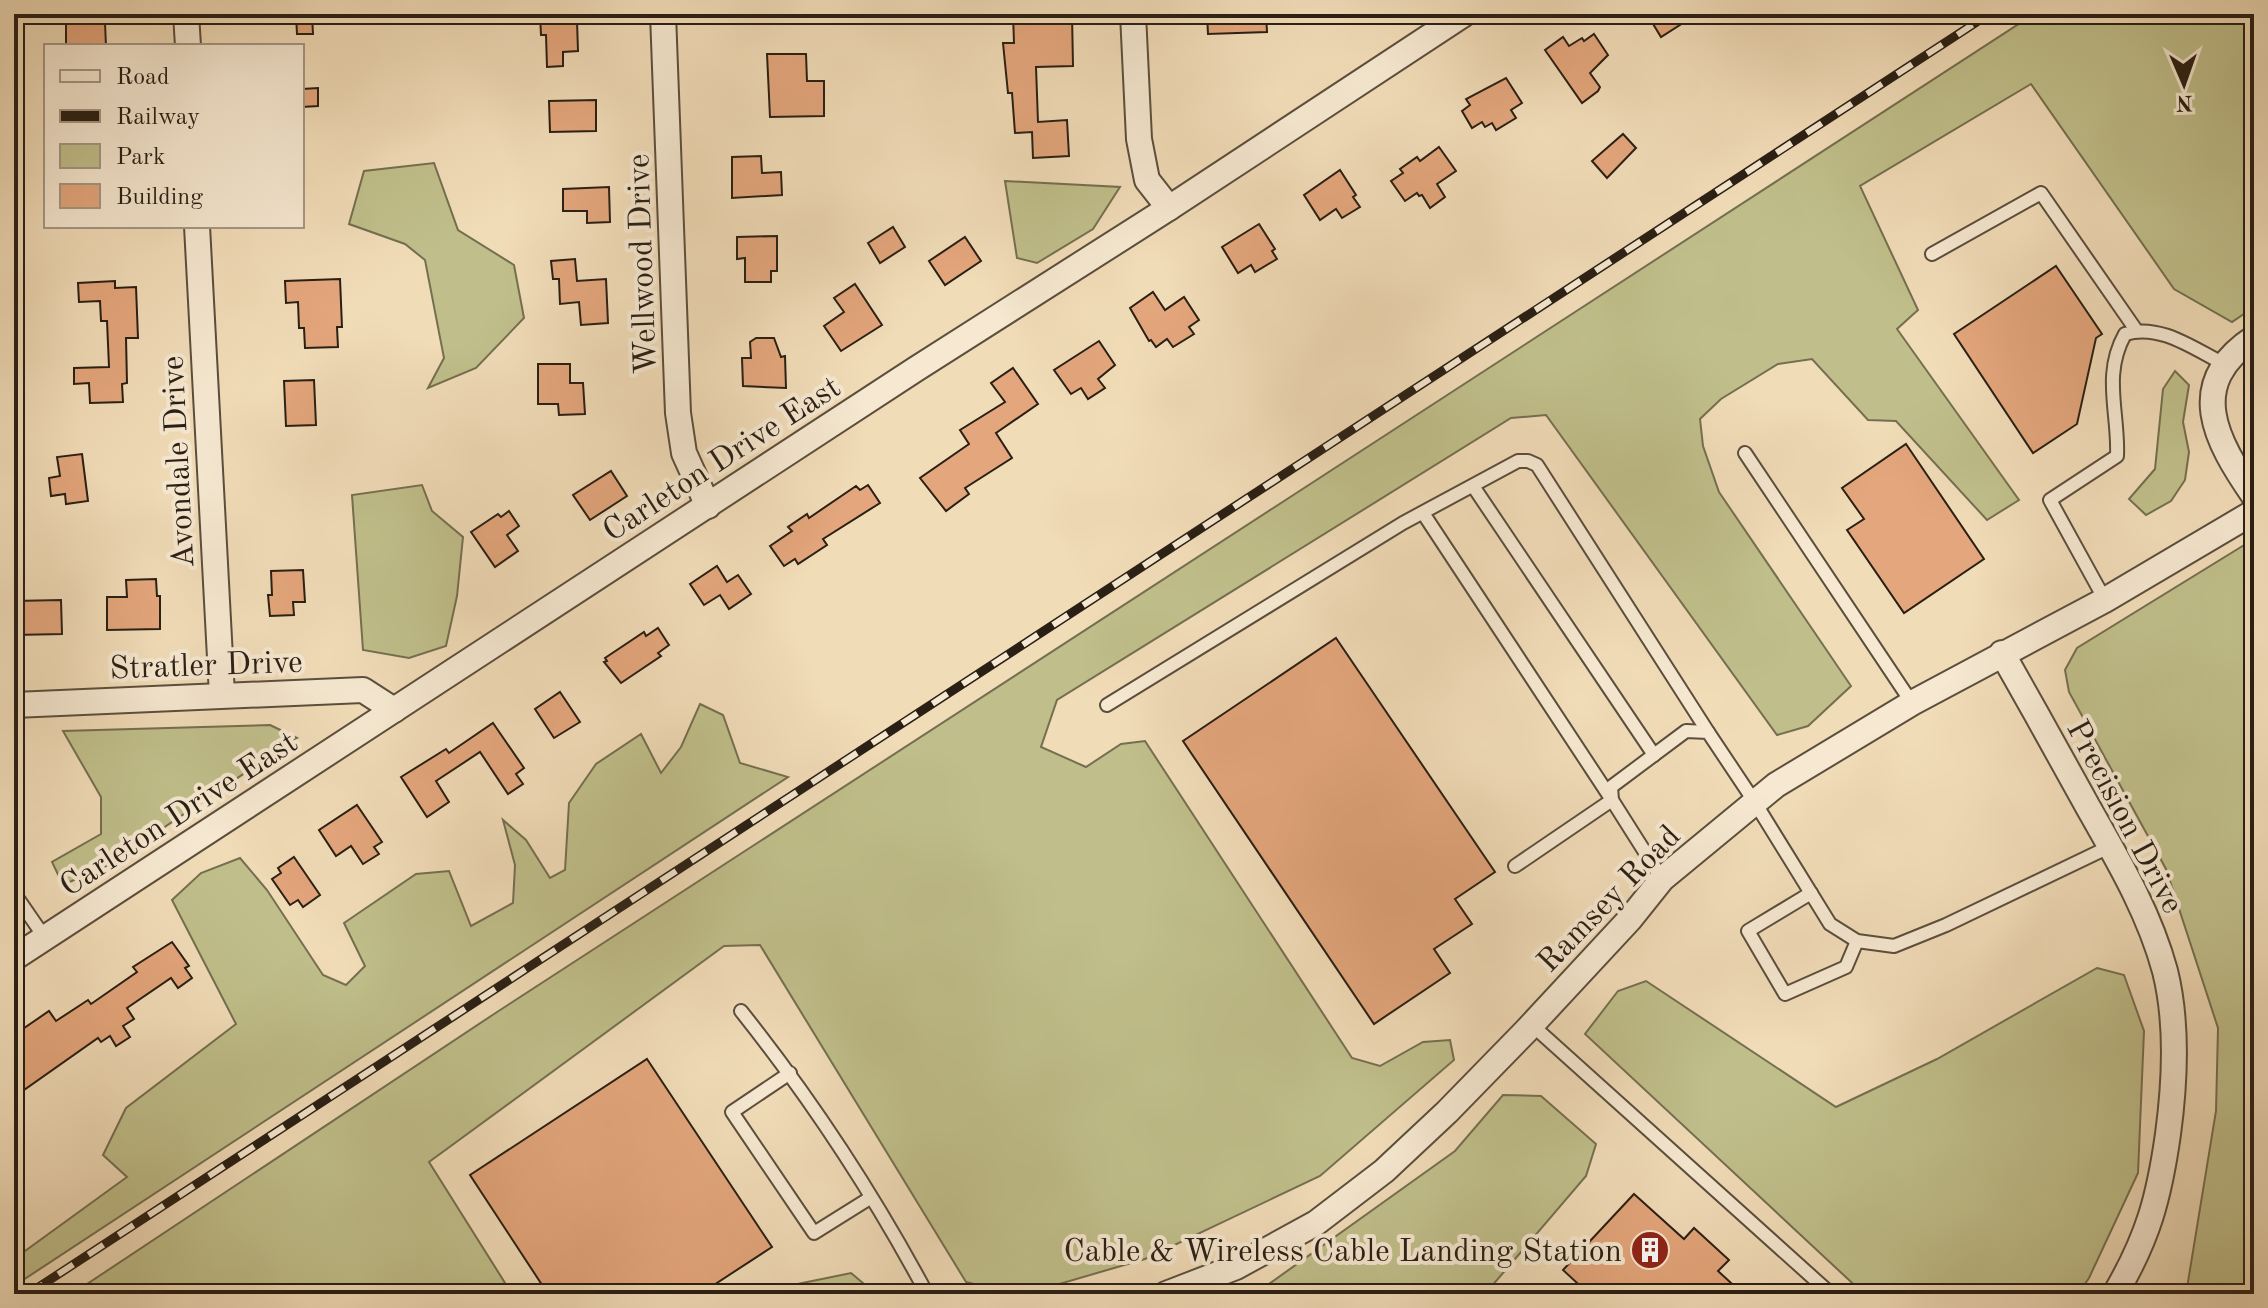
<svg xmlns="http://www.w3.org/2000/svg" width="2268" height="1308" font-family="'Old Standard TT',serif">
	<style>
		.green { fill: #c0bf8b; stroke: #746f50; stroke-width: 2 }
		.building { fill: #e4a67c; stroke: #291f14; stroke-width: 2 }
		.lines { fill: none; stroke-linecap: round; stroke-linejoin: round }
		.lane-casing { stroke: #5b4e3d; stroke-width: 16 }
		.street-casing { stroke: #5b4e3d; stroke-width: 28 }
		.lane { stroke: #f6e8d1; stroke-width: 12 }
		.street { stroke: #f6e8d1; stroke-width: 24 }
		.rail-casing { stroke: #291f14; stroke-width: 9 }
		.rail { stroke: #f6e8d1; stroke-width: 6; stroke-dasharray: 18; stroke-linecap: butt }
		.labels { text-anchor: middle; stroke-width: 8; stroke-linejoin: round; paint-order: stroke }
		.street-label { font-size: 32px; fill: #291f14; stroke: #f6e8d1 }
		.poi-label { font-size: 32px; fill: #291f14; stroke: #f6e8d1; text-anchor: end }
	</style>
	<rect width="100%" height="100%" fill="#f1dcb8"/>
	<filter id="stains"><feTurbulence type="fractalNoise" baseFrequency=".0025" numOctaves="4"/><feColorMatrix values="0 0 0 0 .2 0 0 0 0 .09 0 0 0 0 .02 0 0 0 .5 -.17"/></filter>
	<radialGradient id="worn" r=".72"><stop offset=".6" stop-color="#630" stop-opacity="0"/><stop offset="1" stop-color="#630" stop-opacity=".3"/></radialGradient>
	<g class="green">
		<polygon points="2034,14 2254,14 2254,307 2232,322 2174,289 2031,84 1860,186 1918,310 1897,329 2019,500 1987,520 1896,421 1868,420 1812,359 1778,364 1721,399 1700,419 1703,446 1719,492 1851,686 1808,726 1777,735 1546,415 1511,418 1057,700 1041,747 1086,767 1121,744 1145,741 1352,1058 1380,1066 1423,1042 1450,1040 1454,1060 1320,1176 1145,1259 1025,1294 1013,1294 966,1282 760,945 724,946 429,1162 512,1294 72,1294 494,1014"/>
		<polygon points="434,163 458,230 514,265 524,318 476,368 428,388 444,358 425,260 405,244 349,224 364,171"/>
		<polygon points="1005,181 1120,187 1093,229 1037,263 1017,258"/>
		<polygon points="2175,371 2189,385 2183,422 2189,452 2185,480 2171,501 2146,515 2129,499 2155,469 2163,389"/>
		<polygon points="422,485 432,511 463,537 457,596 446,646 409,658 363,650 352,495"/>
		<polygon points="2254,539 2254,1294 2186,1294 2216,1111 2218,1028 2166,869 2069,692 2065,670 2077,648"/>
		<polygon points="700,704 723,715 740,763 788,777 14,1286 14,1259 127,1177 103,1155 126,1108 236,1024 172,900 201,873 240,858 267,890 323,975 346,985 365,966 344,923 416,874 449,871 471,926 513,903 515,865 503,820 526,840 550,878 565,870 569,803 596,764 641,734 661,773 681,747"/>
		<polygon points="270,725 297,738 108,865 63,885 52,862 101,834 101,797 63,731"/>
		<polygon points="2097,968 2124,975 2144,1031 2138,1173 2089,1278 2078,1294 1864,1294 1585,1034 1618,991 1646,981 1836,1107 1937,1059"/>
		<polygon points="1503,1095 1541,1096 1596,1144 1586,1176 1485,1294 1255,1294 1455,1151"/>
		<polygon points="851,1273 876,1294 762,1294 773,1289"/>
	</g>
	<g class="building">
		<polygon points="66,14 90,14 91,24 105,23 106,46 66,46"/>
		<polygon points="296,14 312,14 313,34 297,34"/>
		<polygon points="540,14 567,14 567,21 577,21 578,51 563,52 563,66 547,67 546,35 541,35"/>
		<polygon points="1013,14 1072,14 1073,66 1036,67 1038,122 1067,120 1069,156 1033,158 1032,132 1015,133 1012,93 1008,93 1003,43 1014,43"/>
		<polygon points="1207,14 1266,14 1267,32 1208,34"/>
		<polygon points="1647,14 1697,14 1661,37"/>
		<polygon points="1594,34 1608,55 1590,73 1600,87 1598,91 1582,103 1545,50 1563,37 1569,46 1582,38 1584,41"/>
		<polygon points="767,54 806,54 807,81 824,81 824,116 770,117"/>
		<polygon points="1506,78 1522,103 1511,110 1516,118 1496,130 1492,123 1485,127 1482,122 1472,128 1462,111 1470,105 1466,99"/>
		<polygon points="318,88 318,106 302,107 302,89"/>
		<polygon points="596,100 596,131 550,132 549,101"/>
		<polygon points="1623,134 1636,148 1607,178 1592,161"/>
		<polygon points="1439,147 1456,171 1437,184 1445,197 1430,208 1422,195 1419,196 1417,193 1405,201 1391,181 1403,173 1400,169 1417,157 1420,161"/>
		<polygon points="761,156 762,173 781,172 782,195 732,198 732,157"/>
		<polygon points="1340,170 1356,195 1353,197 1360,207 1342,218 1336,209 1320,220 1304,195"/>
		<polygon points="609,187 610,222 587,223 587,211 563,211 563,189"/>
		<polygon points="1259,224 1275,249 1272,251 1277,259 1255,272 1251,265 1238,273 1222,247"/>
		<polygon points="893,227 905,247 880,263 868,243"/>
		<polygon points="777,236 777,271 771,271 771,282 745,282 745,258 737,259 737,237"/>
		<polygon points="965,237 981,261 945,285 929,261"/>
		<polygon points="575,259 577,281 606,279 608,323 581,325 579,302 560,304 559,279 553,279 551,261"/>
		<polygon points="2056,266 2102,334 2096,338 2077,424 2033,453 1954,334"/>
		<polygon points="340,279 342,327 337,327 338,347 305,348 304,328 299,328 298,302 286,303 285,281"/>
		<polygon points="115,281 115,288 136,287 138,338 126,338 127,383 122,384 123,402 90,403 89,383 74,384 74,368 109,367 107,321 101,321 100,301 79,302 78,283"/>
		<polygon points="855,284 882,325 841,351 824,326 844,312 834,298"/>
		<polygon points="1153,292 1165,310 1184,297 1199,320 1189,327 1194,334 1173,347 1167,339 1156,347 1151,340 1149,341 1130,308"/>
		<polygon points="756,338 774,338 781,357 785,356 786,388 743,386 742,358 751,358 750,342"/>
		<polygon points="1099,341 1115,365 1098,379 1105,388 1088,399 1081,388 1071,394 1054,370"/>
		<polygon points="538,364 570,364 570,383 583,383 585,414 559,415 558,404 538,404"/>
		<polygon points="1013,368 1038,404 996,433 1012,458 965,488 969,494 946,511 920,478 969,444 960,430 1005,402 991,383"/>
		<polygon points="314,380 316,425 286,426 284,381"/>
		<polygon points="1906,444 1984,559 1904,613 1847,530 1864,519 1842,488"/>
		<polygon points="82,454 88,501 66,504 65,494 51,496 49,478 60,476 57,457"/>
		<polygon points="611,471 627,496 590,520 573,495"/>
		<polygon points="868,485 880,503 823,539 827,545 798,564 795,559 784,566 770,546 792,531 788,527 807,514 809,518 856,486 860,490"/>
		<polygon points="509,511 519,526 507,535 518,551 495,567 471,532 498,514 501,517"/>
		<polygon points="717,566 727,582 738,575 751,594 729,609 720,595 704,605 690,584"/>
		<polygon points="303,570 305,602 293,602 294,615 270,616 268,595 272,595 271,571"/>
		<polygon points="156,579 157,596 160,596 160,629 107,630 107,597 127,597 126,580"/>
		<polygon points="61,600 62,634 14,635 14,601"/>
		<polygon points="658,628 669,645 658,653 661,656 621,683 604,662 607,661 605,658 644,632 646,636"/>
		<polygon points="1336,638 1495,872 1455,899 1472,924 1434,949 1450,973 1374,1024 1183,741"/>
		<polygon points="560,692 580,722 554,738 535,709"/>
		<polygon points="493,723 524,768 516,774 523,784 508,794 480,752 436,781 449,802 427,817 401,777 446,749 449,753"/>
		<polygon points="357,805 382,842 374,847 379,854 363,864 351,846 336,856 319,830"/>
		<polygon points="294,857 320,895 303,907 298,900 290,905 272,879 281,873 278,868"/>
		<polygon points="172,942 189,966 185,968 192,978 178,988 171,978 127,1008 134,1019 123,1026 130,1037 116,1046 110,1036 101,1042 98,1038 14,1097 14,1035 49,1011 56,1021 88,1000 91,1004 137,972 133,967"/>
		<polygon points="647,1059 772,1247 700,1294 548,1294 470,1175"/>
		<polygon points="1634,1194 1684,1239 1694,1228 1729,1260 1718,1271 1743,1294 1589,1294 1563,1270"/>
	</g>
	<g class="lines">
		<defs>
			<g id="lane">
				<polyline points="1932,254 2041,193 2136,330"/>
				<polyline points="1745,453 1912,703"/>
				<polyline points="1473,486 1654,755"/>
				<polyline points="1423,513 1612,800 1515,866"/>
				<path d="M2105,600L2050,500L2117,456C2119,413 2102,375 2125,334C2160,323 2194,349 2224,364"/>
				<polyline points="1107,705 1403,523 1518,461 1528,461 1537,465 1708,732"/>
				<polyline points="1662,879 1612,800 1611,787 1686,731 1708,732 1754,801 1830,924 1857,941 1894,946 1946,925 2111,846"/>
				<polyline points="14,893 45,938"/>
				<polyline points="1811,893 1748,931 1785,994 1846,967 1857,941"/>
				<path d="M741,1011C811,1099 874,1195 927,1294"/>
				<polyline points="1532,1025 1831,1294"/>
				<polyline points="790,1073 732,1112 814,1233 870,1198"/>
			</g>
			<g id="street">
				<polyline points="186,14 188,46"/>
				<polyline points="663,14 678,413 684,453 708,506"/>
				<polyline points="1133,14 1139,139 1147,180 1169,208"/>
				<polyline points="197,226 222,695"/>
				<path d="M2254,338C2184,384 2216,441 2254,496"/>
				<path d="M2002,653C2031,704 2060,756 2088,807C2118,860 2149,912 2165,971C2178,1023 2175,1082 2168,1134C2159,1198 2148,1238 2115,1294"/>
				<polyline points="14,705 363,690 394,710"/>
				<polyline points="14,958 916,369 1169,208 1464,14"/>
				<polyline points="1166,1294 1236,1267 1316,1223 1384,1171 1447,1112 1526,1031 1630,919 1662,879 1776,785 1912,703 2105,600 2254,512"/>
			</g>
		</defs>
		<use href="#lane" class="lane-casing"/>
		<use href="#street" class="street-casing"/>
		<use href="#lane" class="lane"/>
		<use href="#street" class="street"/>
		<defs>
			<polyline id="rail" points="28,1294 1989,14"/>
		</defs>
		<use href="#rail" class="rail-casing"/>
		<use href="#rail" class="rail"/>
	</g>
	<defs>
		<symbol id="building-disc" viewBox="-11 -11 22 22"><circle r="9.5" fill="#8f2418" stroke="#f6e8d1"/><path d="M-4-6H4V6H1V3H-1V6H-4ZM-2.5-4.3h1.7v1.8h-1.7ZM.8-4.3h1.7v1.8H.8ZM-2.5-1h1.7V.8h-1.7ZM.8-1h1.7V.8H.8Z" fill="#fff"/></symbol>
	</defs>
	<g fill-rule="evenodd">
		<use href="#building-disc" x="1628" y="1228" width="44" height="44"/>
	</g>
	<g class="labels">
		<g class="street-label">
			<text transform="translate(641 264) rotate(-92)" y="11">Wellwood Drive</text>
			<text transform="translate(721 458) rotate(-33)" y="11">Carleton Drive East</text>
			<text transform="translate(177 462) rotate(-93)" y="11">Avondale Drive</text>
			<text transform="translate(206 664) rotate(-2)" y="11">Stratler Drive</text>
			<text transform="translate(178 813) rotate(-33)" y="11">Carleton Drive East</text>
			<text transform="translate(2126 816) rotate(62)" y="11">Precision Drive</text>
			<text transform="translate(1608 898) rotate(-46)" y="11">Ramsey Road</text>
		</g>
		<g class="poi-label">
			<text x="1622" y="1261">Cable &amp; Wireless Cable Landing Station</text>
		</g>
	</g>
	<rect width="2268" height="1308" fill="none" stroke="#f1dcb8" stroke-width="48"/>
	<rect x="16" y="16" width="2236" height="1276" fill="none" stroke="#291f14" stroke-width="4"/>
	<rect x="24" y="24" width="2220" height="1260" fill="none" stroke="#291f14" stroke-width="2"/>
	<rect x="44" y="44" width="260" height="184" fill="#f6e8d1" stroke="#a49885" stroke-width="2"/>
	<rect x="60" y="70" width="40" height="12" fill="#f6e8d1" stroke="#a49885" stroke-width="2"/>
	<text x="116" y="84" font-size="24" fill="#291f14">Road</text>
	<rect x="60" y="110" width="40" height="12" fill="#291f14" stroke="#a49885" stroke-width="2"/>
	<text x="116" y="124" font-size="24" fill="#291f14">Railway</text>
	<rect x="60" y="144" width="40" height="24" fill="#c0bf8b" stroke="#a49885" stroke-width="2"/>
	<text x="116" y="164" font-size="24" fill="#291f14">Park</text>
	<rect x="60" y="184" width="40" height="24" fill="#e4a67c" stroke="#a49885" stroke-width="2"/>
	<text x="116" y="204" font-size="24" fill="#291f14">Building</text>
	<g transform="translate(2184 84) rotate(178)" stroke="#f6e8d1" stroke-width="6" paint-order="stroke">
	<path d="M0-6L14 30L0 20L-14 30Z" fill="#291f14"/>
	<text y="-12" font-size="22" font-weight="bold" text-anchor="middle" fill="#291f14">N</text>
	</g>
	<rect width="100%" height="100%" filter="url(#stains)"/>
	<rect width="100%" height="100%" fill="url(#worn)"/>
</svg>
